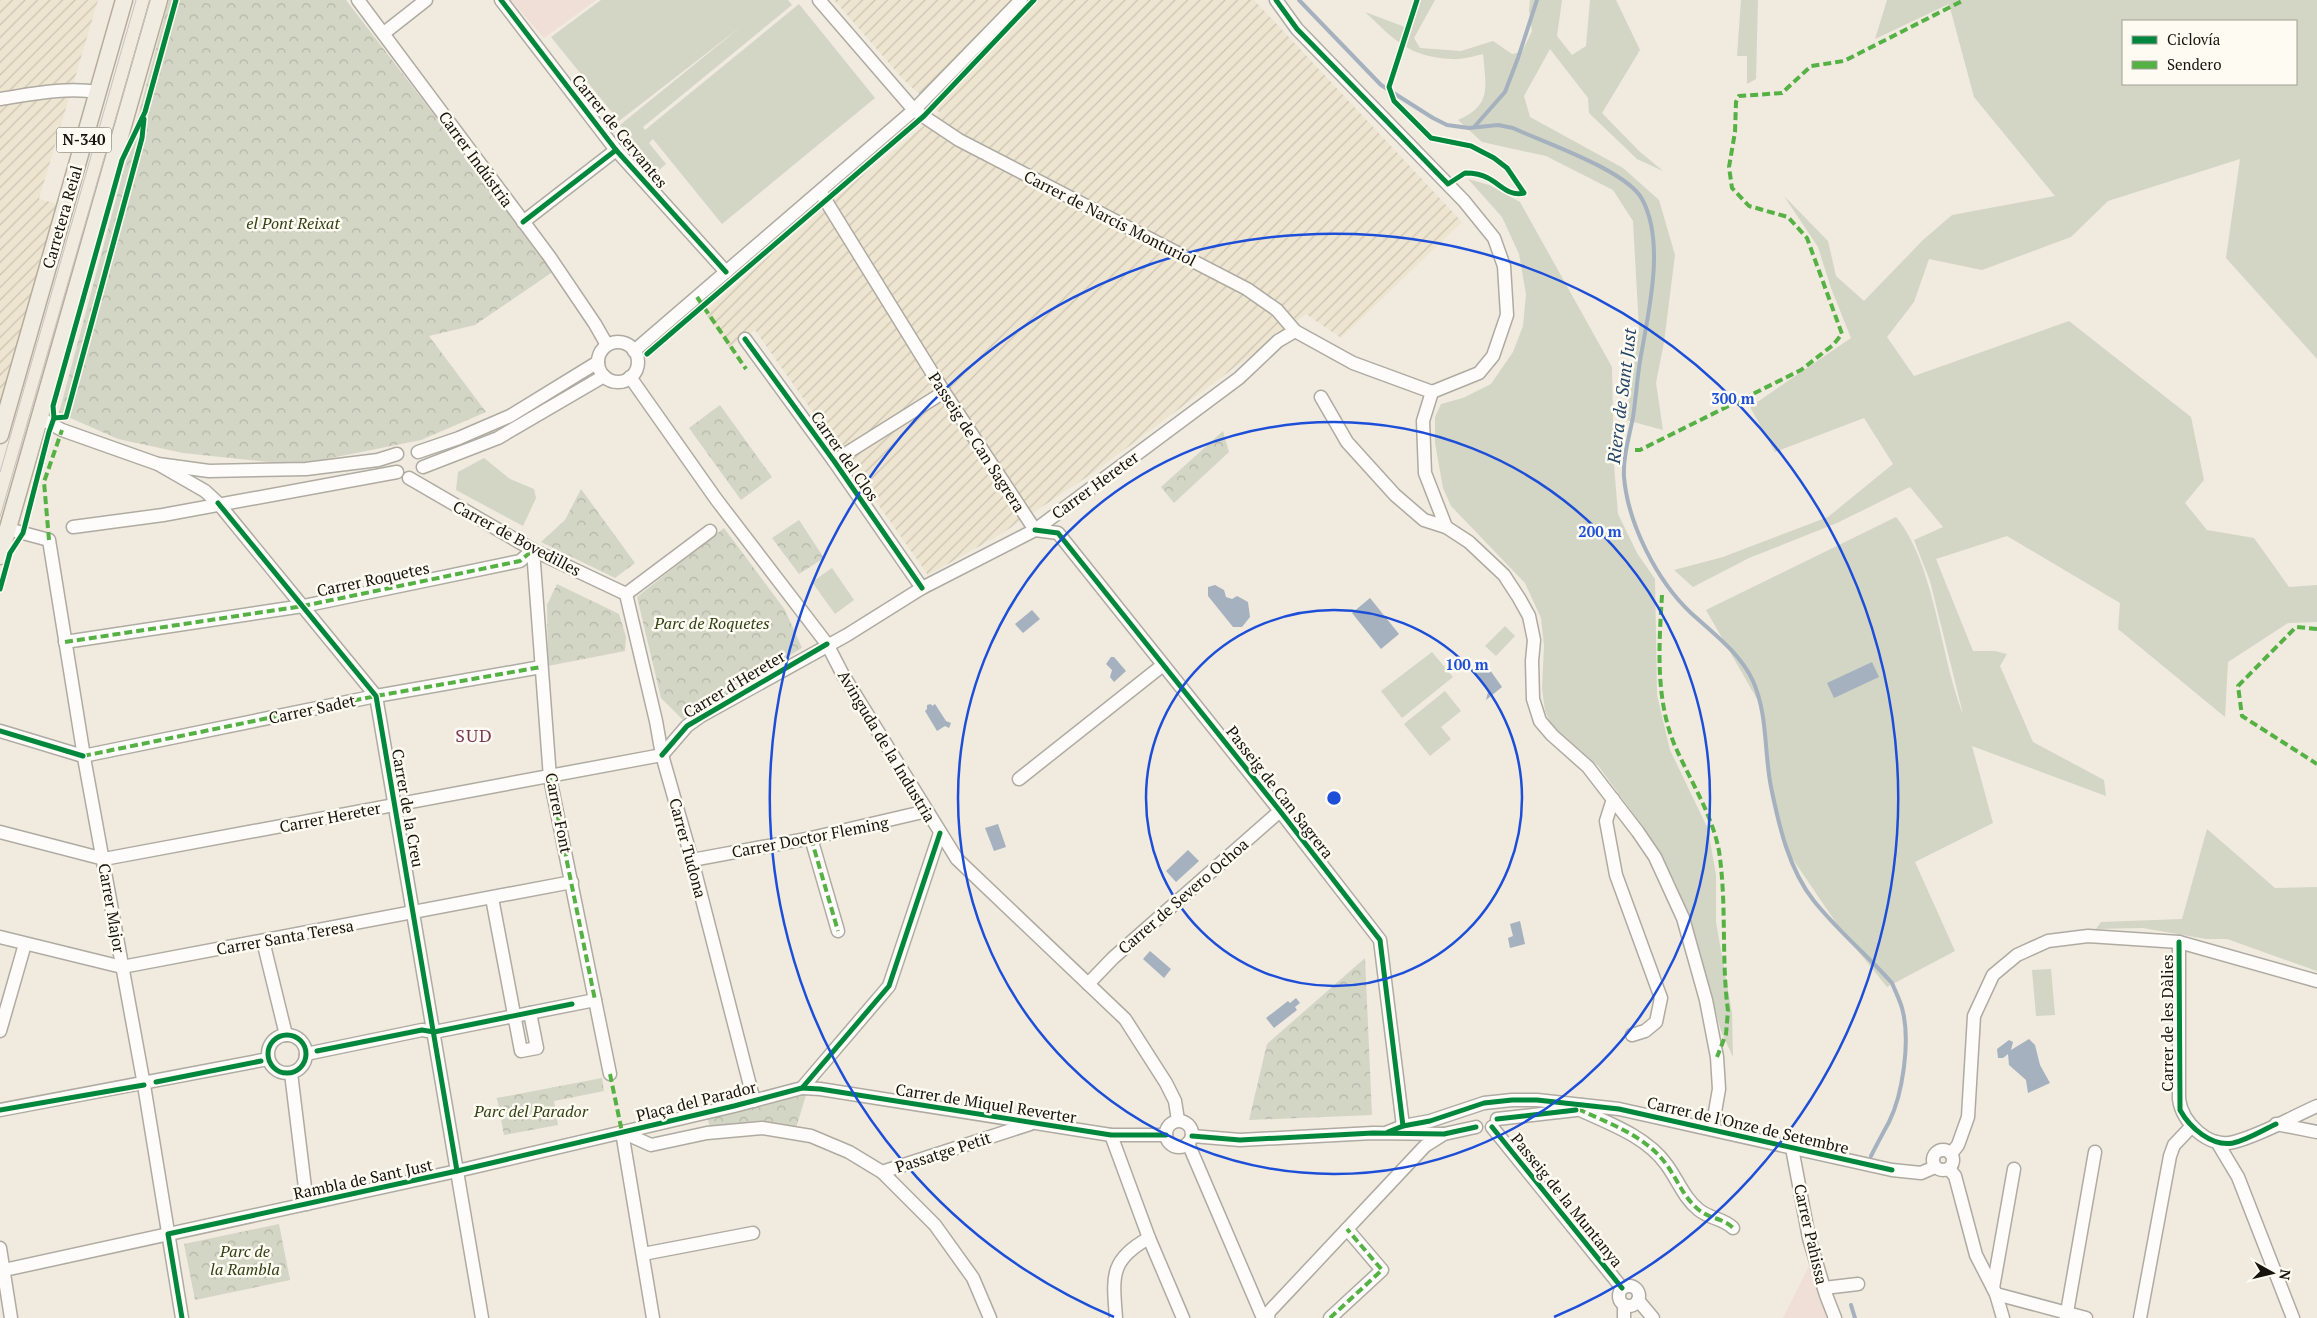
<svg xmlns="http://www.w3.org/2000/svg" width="2317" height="1318" font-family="'PT Serif',serif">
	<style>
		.industrial { fill: url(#industrial-furrows) }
		.education { fill: #f0dfd7 }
		.green { fill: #d3d6c4; fill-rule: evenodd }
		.park { fill: url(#park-crowns) }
		.water { fill: #a5b1be }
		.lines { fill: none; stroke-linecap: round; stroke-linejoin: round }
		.stream { stroke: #a5b1be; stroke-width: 4 }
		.minor-casing { stroke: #afaba2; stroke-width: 15 }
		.major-casing { stroke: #b6ac9a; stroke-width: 19 }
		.minor { stroke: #fdfcfa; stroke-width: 12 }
		.major { stroke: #f1ece2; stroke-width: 16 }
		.tram { stroke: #c5c3c0; stroke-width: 1 }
		.quiet { stroke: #55b144; stroke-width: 4; stroke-dasharray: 8 4; stroke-linecap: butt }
		.cycleway-casing { stroke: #fefbf2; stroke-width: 8 }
		.cycleway { stroke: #00873e; stroke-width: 5 }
		.ring { fill: none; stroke: #1d4ed8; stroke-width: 2.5 }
		.labels { text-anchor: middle; stroke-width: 5; stroke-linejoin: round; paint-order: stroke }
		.shield { fill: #fefbf2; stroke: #5c5952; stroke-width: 1 }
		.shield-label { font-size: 15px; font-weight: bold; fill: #17140d }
		.street-label { font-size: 16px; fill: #17140d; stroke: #fefbf2 }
		.park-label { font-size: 16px; font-style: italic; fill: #314115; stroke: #fefbf2 }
		.water-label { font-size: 18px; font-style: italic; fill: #254669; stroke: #fefbf2 }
		.neighbourhood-label { font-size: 18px; letter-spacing: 1px; fill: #7a395b; stroke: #fefbf2 }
		.centre { fill: #1d4ed8; stroke: #fefbf2; stroke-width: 2.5 }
		.ring-label { font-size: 15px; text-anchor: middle; font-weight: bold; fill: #1d4ed8; stroke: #fefbf2; stroke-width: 5; stroke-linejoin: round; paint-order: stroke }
	</style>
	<defs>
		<pattern id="industrial-furrows" width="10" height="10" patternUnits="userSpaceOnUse" patternTransform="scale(1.25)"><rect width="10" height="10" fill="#eee5d1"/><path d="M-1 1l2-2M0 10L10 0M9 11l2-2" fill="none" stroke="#cbc4b2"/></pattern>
		<pattern id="park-crowns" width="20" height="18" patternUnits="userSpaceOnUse" patternTransform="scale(1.25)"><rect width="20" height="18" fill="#d3d6c4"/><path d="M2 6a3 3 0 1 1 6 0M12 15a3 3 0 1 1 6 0" fill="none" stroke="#b4b7a7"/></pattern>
	</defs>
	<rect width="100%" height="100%" fill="#f0eadf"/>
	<g class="industrial">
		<polygon points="0,0 98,0 39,199 61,205 0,416"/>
		<polygon points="834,0 1254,0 1462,222 1341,338 1306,314 1093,473 1001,534 928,575 755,330 729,347 704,312 859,178 940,113 903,79"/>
	</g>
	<g class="education">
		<polygon points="511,0 596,0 544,38"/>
		<polygon points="1809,1266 1829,1318 1783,1318"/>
	</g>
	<g class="green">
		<polygon points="601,0 788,0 792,5 643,127 645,130 799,4 875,98 722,224 653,139 649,143 666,164 658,171 620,125 743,25 619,121 551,37"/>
		<path d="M1413,0H1435L1414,38L1420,48L1461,51L1493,41L1512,54L1522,52L1532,31L1529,10L1530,0H1562L1557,36L1572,55L1586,46L1590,0H1616L1640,50L1602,113L1639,151L1663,171L1637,159L1589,113L1588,98L1550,49L1524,96L1530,117L1623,168L1659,200L1675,255L1664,342L1656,383L1663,430L1626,420L1639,329L1633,221L1613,190L1546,156L1482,142L1458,120C1492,105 1486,87 1483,54C1474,56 1462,60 1452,59C1408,57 1395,40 1365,12L1405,27Z"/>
		<polygon points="1741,0 1758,0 1756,79 1747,84 1747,56 1737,56"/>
		<path d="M1887,0H2317V359L2226,258L2240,159L2108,201L2071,237L1982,270L1929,259L1914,302L1887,337L1914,376L2069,321L2191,417L2204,480L2185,503L2207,530L2254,538L2289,587L2317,585V622L2288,623L2228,662L2225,717L2118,629L2120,603L2007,536L1936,559L1973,651H1995L2007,654L2000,666L2033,742L2104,780L2106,796L1972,746L1993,823L1915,862L1955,951L1887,987L1841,930L1790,855L1773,797L1761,706L1706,610L1896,517C1935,564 1940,656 1963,714L1930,581L1914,540L1943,527L1910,487L1837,523L1749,558L1693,587L1674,570L1723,557L1828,517L1893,464L1864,418L1775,452L1750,407L1851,338L1831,288L1818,247L1784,196L1828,241L1836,276L1864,301L1923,240L1952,215L2055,196L1974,97L1949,4L1875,39ZM2123,21H2296V84H2123Z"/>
		<polygon points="1468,179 1489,185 1520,202 1612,367 1614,465 1618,514 1637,553 1655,579 1657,695 1670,750 1708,829 1716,875 1716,922 1732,1013 1733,1057 1721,1031 1693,930 1675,882 1641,824 1599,767 1552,726 1545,711 1542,688 1544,646 1541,618 1525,583 1451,506 1443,488 1435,443 1435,417 1441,404 1463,398 1491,384 1513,352 1523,326 1526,294 1519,254 1502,217"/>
		<polygon points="484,458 510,479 534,489 536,498 523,526 456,490 458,472"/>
		<polygon points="832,568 854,600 835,614 812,582"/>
		<polygon points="1505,626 1515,636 1496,656 1485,646"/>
		<polygon points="1432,652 1453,677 1402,718 1381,691"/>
		<polygon points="1445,691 1461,711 1441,727 1451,739 1430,756 1404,724"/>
		<polygon points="2207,829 2275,888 2317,887 2317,971 2227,939 2206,939 2143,928 2096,929 2101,922 2182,919"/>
		<polygon points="2051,969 2055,1015 2036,1016 2032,970"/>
	</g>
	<g class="park">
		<polygon points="169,0 346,0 554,271 475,325 429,336 486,412 421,440 296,465 183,453 118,439 59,413"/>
		<polygon points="720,405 772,477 741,500 689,428"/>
		<polygon points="1223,431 1229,452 1174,503 1161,487"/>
		<polygon points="581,489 635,563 615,578 541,542 565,520"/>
		<polygon points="799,520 824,558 799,574 772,538"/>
		<polygon points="724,528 785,610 802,648 683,720 661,698 637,597"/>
		<polygon points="557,584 619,614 626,637 625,651 548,666 547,605"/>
		<polygon points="1365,958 1372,1115 1249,1120 1267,1044"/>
		<polygon points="602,1078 604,1091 554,1101 558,1125 504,1135 497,1098"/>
		<polygon points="806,1095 796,1128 752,1123 710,1127 707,1117"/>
		<polygon points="279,1224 290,1280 195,1300 184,1244"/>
	</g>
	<g class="water">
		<polygon points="1215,585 1224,590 1226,597 1232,599 1237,596 1248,602 1250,617 1242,627 1233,627 1208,596 1208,587"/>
		<polygon points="1370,598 1399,634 1381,649 1352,613"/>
		<polygon points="1032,610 1040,619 1023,633 1015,624"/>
		<polygon points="1111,657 1114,657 1126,671 1114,682 1110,677 1112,670 1106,664"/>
		<polygon points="1872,662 1879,677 1834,698 1827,683"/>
		<polygon points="1485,663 1502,687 1486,700 1488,692 1473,672"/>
		<polygon points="931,704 932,706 935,704 946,721 951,723 949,728 945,726 937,731 925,711 927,709 927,705"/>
		<polygon points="998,824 1006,847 994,851 985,828"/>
		<polygon points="1188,850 1199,861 1176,882 1166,871"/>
		<polygon points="1520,921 1525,944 1510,948 1508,938 1513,936 1510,924"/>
		<polygon points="1150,951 1171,969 1164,978 1143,959"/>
		<polygon points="1296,998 1300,1003 1295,1007 1297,1010 1274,1028 1266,1018 1288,1001 1290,1003"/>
		<polygon points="2029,1039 2035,1045 2040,1065 2050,1083 2028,1093 2026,1080 2009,1065 2008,1054 2003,1058 1998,1058 1997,1049 2009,1040 2013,1042 2011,1050"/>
	</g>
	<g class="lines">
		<g class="stream">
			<path d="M1299,0L1381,85L1433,118L1447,125L1469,128L1498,125L1513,128C1545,143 1626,170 1642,199C1666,243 1648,314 1640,361C1637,379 1636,398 1633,417C1629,438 1623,456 1624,477C1628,524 1657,581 1691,613C1713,633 1740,653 1753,681C1768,715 1764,752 1771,787C1779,826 1789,870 1814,901C1838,931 1867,955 1892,983C1896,993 1901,1002 1903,1012C1910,1042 1903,1094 1889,1122C1883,1133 1877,1144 1871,1156"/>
			<polyline points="1475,126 1505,92 1518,58 1537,0"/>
			<polyline points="1851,1305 1855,1318"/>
		</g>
		<defs>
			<g id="minor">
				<polyline points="358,0 549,256 595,324 607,345"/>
				<polyline points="501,0 616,150 726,272"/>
				<polyline points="819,0 914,110 959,140 1247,289 1277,310 1295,331 1353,363 1432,392"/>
				<polyline points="1276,0 1297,29 1464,201 1494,238 1504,266 1507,315 1493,356 1479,373 1432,392"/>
				<polyline points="384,33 426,0"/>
				<path d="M0,99C33,94 65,87 98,92"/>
				<polyline points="821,193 944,392 1035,530 1058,533 1280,811 1380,940 1403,1126"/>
				<polyline points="523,222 616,150"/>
				<polyline points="745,339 834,461 922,588"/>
				<circle cx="618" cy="362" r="20"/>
				<polyline points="634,351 914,110 1021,0"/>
				<polyline points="630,377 716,499 827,644 843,675 957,859 1125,1019 1166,1083 1175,1101 1178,1120"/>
				<polyline points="1432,392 1423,421 1425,473 1446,527"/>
				<polyline points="1321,397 1347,442 1395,495 1424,520 1446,527 1469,542 1504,575 1519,598 1529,616 1534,640 1532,661 1533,699 1540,721 1552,735 1588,767 1638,832 1655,857 1683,918 1706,1000 1717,1057 1719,1089 1712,1129"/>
				<polyline points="40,418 62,430 158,464 209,471 306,469 378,460 397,454"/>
				<polyline points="418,452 459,438 510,416 598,362"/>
				<polyline points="834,461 944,392"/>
				<polyline points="158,464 205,491 218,503 376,696 482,1318"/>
				<polyline points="423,467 498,438 604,376"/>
				<polyline points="409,478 533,550 626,594"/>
				<polyline points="73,527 163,515 397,472"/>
				<polyline points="8,529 49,540 85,763 144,1085 182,1318"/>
				<polyline points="533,550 550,778 610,1074"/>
				<polyline points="626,594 656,721 662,755 692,860 754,1101"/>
				<polyline points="626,594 710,531"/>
				<polyline points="65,642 303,606 520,561 533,550"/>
				<polyline points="0,731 83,756 376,696 541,667"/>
				<polyline points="662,755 687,726 701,716 847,635 922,588 1035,530 1239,378 1278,341 1295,331"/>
				<polyline points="1019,779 1163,665"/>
				<polyline points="1613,799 1606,821 1616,875 1661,998 1656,1022 1645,1031 1632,1035"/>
				<polyline points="0,832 104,859 662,755"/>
				<polyline points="811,838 838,931"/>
				<polyline points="692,860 811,838 927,811"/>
				<polyline points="492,898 521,1051 537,1048 530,1013"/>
				<polyline points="0,937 122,967 572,882"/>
				<polyline points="263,941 286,1035"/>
				<path d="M2179,942V1099C2182,1123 2209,1149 2234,1142C2263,1134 2290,1118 2317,1106"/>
				<polyline points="1088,984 1113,958 1280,811"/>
				<polyline points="0,1031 25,944"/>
				<circle cx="287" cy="1054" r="19"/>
				<polyline points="306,1054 422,1030 434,1032 595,1000"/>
				<polyline points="291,1073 307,1204"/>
				<polyline points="802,1088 820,1089 1111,1135 1166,1135"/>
				<path d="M1578,1109C1608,1123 1646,1136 1666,1164C1678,1180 1683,1197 1699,1210C1710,1219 1723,1218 1733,1228"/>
				<polyline points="0,1110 268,1059"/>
				<polyline points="1497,1119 1576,1110"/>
				<circle cx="1179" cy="1134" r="13"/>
				<polyline points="2276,1124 2317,1132"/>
				<polyline points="1492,1127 1622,1288"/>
				<polyline points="622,1132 651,1145 707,1133 762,1128 811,1136 849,1152 882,1172 935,1225 973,1278 990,1318"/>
				<polyline points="622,1132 653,1318"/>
				<polyline points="1388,1132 1403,1126 1430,1121 1484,1103 1512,1100 1537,1100 1619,1109 1892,1170 1921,1173 1935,1167"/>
				<polyline points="1111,1135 1149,1238 1183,1318"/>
				<polyline points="1192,1136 1240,1140 1373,1133 1444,1134 1476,1127"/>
				<polyline points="2217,1142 2238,1177 2293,1318"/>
				<polyline points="1188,1143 1263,1318"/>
				<polyline points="1792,1148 1809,1238 1826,1295 1835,1318"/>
				<circle cx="1943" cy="1160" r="10"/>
				<polyline points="1951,1154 1958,1145 1968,1117 1974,1016 1993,975 2017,955 2048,941 2088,936 2179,942 2317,981"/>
				<polyline points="1949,1169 1955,1176 1976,1255 1996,1294 2003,1318"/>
				<polyline points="882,1172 1030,1124"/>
				<polyline points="0,1248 11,1318"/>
				<polyline points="643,1254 753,1233"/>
				<polyline points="0,1271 457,1171 734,1106 802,1088 889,986 940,833"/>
				<circle cx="1629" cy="1296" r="10"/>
				<polyline points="1824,1288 1858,1284"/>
				<polyline points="1993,1288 2014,1169"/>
				<polyline points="1996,1294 2086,1318"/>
				<polyline points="1638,1300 1653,1318"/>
				<path d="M1116,1318C1113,1277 1109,1260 1149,1238"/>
				<polyline points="1268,1318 1269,1312 1425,1146 1444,1134"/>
				<polyline points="1330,1318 1382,1270 1347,1229"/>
				<polyline points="1624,1318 1624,1305"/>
				<polyline points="2066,1318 2095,1152"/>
				<polyline points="2140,1318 2170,1156 2174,1145 2192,1126"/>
			</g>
			<g id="major">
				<polyline points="0,435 124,0"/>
				<polyline points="0,556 159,0"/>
			</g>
		</defs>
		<use href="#minor" class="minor-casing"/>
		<use href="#major" class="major-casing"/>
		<use href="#minor" class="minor"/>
		<use href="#major" class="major"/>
		<g class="tram">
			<polyline points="0,472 136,0"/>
			<polyline points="0,517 150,0"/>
		</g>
		<g class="quiet">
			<polyline points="697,297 746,369"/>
			<polyline points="1635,450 1640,450 1801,370 1833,345 1842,334 1807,238 1788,217 1749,206 1732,188 1729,167 1735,132 1736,102 1739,96 1782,93 1811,66 1844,61 1964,0"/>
			<polyline points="49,540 44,482 62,430"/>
			<path d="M1662,595C1659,644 1655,699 1675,746C1690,780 1712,814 1719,851C1727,904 1721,958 1728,1011L1726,1034L1717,1057"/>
			<polyline points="2317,629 2296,627 2238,686 2242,716 2317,764"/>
			<polyline points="65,642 303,606 520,561 533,550"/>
			<polyline points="83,756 376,696 541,667"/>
			<polyline points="550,778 595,1000"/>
			<polyline points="811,838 838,931"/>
			<polyline points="610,1074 622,1132"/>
			<path d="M1578,1109C1608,1123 1646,1136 1666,1164C1678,1180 1683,1197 1699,1210C1710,1219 1723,1218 1733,1228"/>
			<polyline points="1330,1318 1382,1270 1347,1229"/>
		</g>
		<defs>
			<g id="cycleway">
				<polyline points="501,0 616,150 726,272"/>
				<path d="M1276,0L1297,29L1448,184L1465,173C1472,173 1481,174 1488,178C1500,184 1509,197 1524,193L1507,168L1494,158L1471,146L1431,138L1394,101L1389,87L1417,0"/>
				<polyline points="523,222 616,150"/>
				<polyline points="745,339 834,461 922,588"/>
				<polyline points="647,354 924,116 1034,0"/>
				<polyline points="54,418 66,417 142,138 144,119"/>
				<polyline points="218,503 376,696 457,1171"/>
				<polyline points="1035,530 1058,533 1280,811 1380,940 1403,1126"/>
				<polyline points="0,589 10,553 23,533 49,432 54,418 53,406 122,160 145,112 176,0"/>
				<polyline points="0,731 83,756"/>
				<polyline points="662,755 687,726 827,644"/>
				<path d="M2179,942L2180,1110C2190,1128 2212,1147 2233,1143C2247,1140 2263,1130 2276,1124"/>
				<circle cx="287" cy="1054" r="19"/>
				<polyline points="317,1051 422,1030 434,1032 572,1004"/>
				<polyline points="156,1082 261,1061"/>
				<polyline points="802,1088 820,1089 1111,1135 1166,1135"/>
				<polyline points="0,1110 144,1085"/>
				<polyline points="1497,1119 1576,1110"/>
				<polyline points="1492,1127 1622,1288"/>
				<polyline points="1388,1132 1403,1126 1430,1121 1484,1103 1512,1100 1537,1100 1619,1109 1892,1170"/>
				<polyline points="1192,1136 1240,1140 1373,1133 1444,1134 1476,1127"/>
				<polyline points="182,1318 168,1234 457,1171 734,1106 802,1088 889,986 940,833"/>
			</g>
		</defs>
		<use href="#cycleway" class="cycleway-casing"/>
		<use href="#cycleway" class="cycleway"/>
	</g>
	<g class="ring">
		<circle cx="1334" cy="798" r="188"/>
		<circle cx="1334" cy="798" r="376"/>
		<path d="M1114 1317A564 564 0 1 1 1554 1317"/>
	</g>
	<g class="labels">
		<rect class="shield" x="56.5" y="127.5" width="55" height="25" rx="4"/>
		<g class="shield-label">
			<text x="84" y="145">N-340</text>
		</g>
		<g class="street-label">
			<text transform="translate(620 131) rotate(51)" y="6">Carrer de Cervantes</text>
			<text transform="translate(476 159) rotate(54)" y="6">Carrer Indústria</text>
			<text transform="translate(62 217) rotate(-74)" y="6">Carretera Reial</text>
			<text transform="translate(1110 218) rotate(27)" y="6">Carrer de Narcís Monturiol</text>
			<text transform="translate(977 442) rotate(57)" y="6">Passeig de Can Sagrera</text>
			<text transform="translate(845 456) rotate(55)" y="6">Carrer del Clos</text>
			<text transform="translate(1095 485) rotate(-36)" y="6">Carrer Hereter</text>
			<text transform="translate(517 538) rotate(28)" y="6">Carrer de Bovedilles</text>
			<text transform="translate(373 579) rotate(-12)" y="6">Carrer Roquetes</text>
			<text transform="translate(734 684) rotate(-31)" y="6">Carrer d'Hereter</text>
			<text transform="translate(312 709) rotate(-12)" y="6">Carrer Sadet</text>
			<text transform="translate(887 746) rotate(59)" y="6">Avinguda de la Industria</text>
			<text transform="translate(1280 792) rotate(52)" y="6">Passeig de Can Sagrera</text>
			<text transform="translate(408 808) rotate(80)" y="6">Carrer de la Creu</text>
			<text transform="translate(559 813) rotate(79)" y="6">Carrer Font</text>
			<text transform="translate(330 817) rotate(-11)" y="6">Carrer Hereter</text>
			<text transform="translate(810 837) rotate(-11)" y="6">Carrer Doctor Fleming</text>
			<text transform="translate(688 848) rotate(75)" y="6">Carrer Tudona</text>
			<text transform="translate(1183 896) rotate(-41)" y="6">Carrer de Severo Ochoa</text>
			<text transform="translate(112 908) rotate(80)" y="6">Carrer Major</text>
			<text transform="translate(285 937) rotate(-10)" y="6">Carrer Santa Teresa</text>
			<text transform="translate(2167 1023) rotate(-90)" y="6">Carrer de les Dàlies</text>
			<text transform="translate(696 1101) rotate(-14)" y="6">Plaça del Parador</text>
			<text transform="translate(986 1103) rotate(9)" y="6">Carrer de Miquel Reverter</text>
			<text transform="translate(1748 1125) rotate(13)" y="6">Carrer de l'Onze de Setembre</text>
			<text transform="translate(943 1152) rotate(-18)" y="6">Passatge Petit</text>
			<text transform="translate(363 1179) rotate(-12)" y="6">Rambla de Sant Just</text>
			<text transform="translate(1567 1200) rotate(51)" y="6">Passeig de la Muntanya</text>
			<text transform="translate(1811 1234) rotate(77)" y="6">Carrer Pahissa</text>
		</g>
		<g class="park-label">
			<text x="293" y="229">el Pont Reixat</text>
			<text x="712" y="629">Parc de Roquetes</text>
			<text x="531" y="1117">Parc del Parador</text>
			<text x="245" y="1257">Parc de<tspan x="245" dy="18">la Rambla</tspan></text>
		</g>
		<g class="water-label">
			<text transform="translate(1622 396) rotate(-83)" y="6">Riera de Sant Just</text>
		</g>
		<g class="neighbourhood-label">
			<text x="474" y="742">SUD</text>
		</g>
	</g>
	<circle cx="1334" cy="798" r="8" class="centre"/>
	<g class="ring-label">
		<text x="1733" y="404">300 m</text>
		<text x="1600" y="537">200 m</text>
		<text x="1467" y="670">100 m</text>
	</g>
	<rect x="2122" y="20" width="175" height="65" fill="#fefbf2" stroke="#a29f96"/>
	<rect x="2132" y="36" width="25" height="8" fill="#00873e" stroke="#a29f96"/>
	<text x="2167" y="45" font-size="15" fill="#17140d">Ciclovía</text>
	<rect x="2132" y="61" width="25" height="8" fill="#55b144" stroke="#a29f96"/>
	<text x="2167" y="70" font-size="15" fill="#17140d">Sendero</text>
	<g transform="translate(2272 1273) rotate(98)" stroke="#fefbf2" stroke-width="4" paint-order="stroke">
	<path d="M0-4L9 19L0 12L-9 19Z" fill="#17140d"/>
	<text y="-8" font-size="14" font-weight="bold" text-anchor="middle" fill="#17140d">N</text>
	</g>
</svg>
